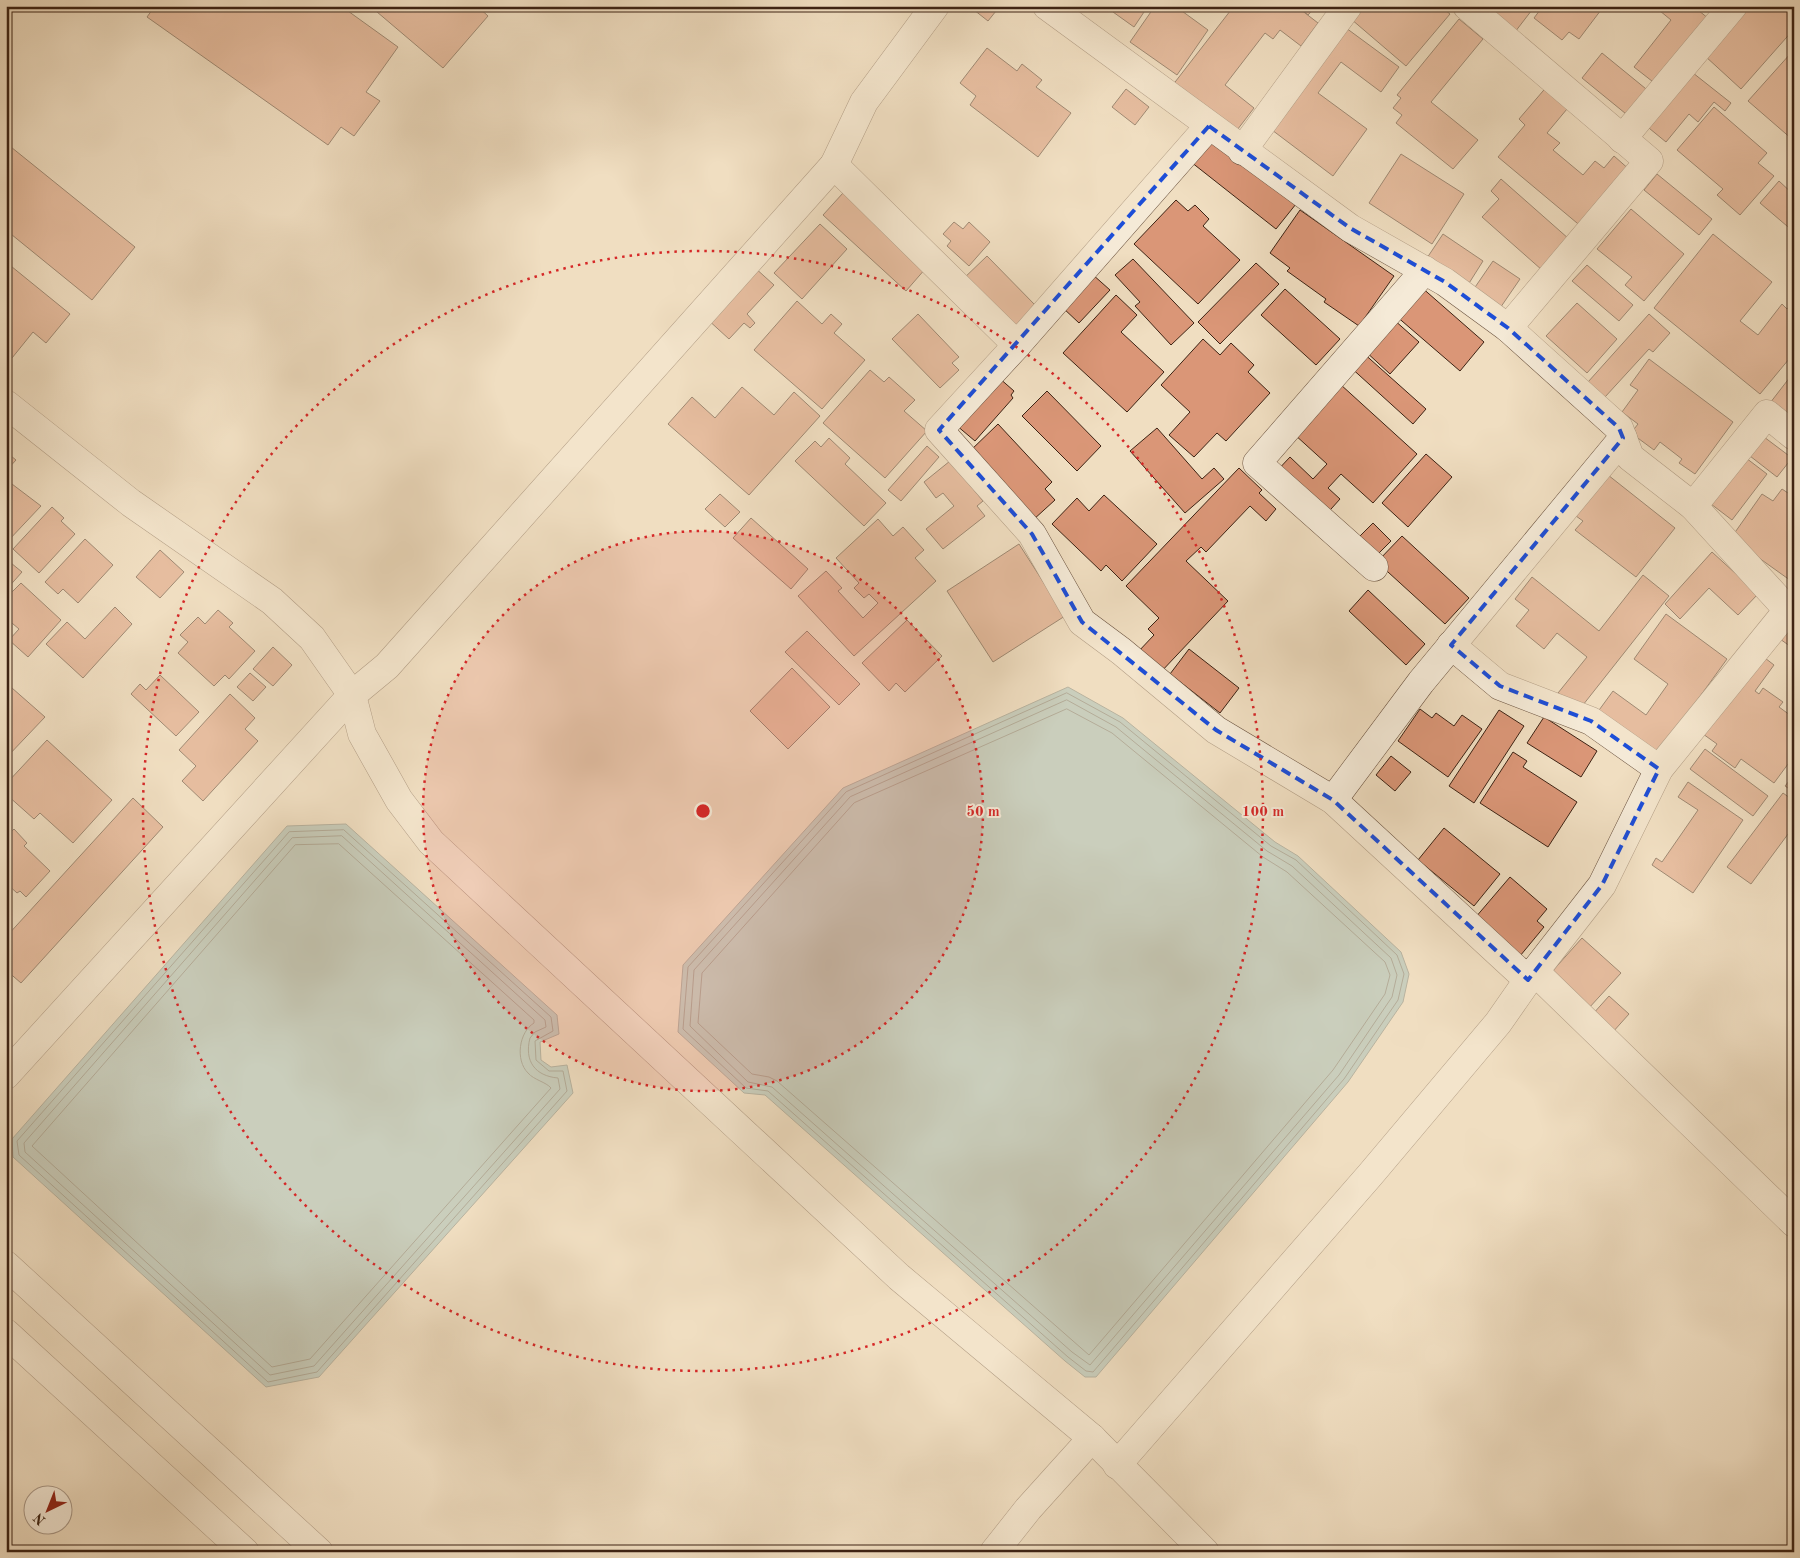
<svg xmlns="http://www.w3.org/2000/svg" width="1800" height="1558" font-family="'Old Standard TT',serif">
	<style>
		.water { fill: #9bbbb7; stroke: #757e76 }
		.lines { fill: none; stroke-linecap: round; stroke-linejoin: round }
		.shore { stroke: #6c6f66; stroke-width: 1 }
		.building { fill: #da9677; stroke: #3d2314 }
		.minor-casing { stroke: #6a523f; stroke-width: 29 }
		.tertiary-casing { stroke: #6a523f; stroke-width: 29 }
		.minor { stroke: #f5ead7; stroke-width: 28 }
		.tertiary { stroke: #f5ead7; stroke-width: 28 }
		.marked { fill: none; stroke: #1d4ed8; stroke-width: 4; stroke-dasharray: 10 6; stroke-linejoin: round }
		.ring { fill: none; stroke: #d62828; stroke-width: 2.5; stroke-dasharray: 2.5 5 }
		.centre { fill: #d62828; stroke: #f5ead7; stroke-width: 2.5 }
		.ring-label { font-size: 15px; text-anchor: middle; font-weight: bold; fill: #d62828; stroke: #f5ead7; stroke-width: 4; stroke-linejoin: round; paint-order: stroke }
	</style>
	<rect width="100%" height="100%" fill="#f0dec1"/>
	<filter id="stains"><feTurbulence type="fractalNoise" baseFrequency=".004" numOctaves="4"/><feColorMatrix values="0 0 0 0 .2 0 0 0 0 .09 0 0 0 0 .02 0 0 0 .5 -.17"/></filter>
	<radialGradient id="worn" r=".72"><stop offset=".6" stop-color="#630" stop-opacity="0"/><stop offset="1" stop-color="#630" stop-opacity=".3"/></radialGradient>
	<g class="water">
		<polygon points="1068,687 1123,718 1275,842 1298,856 1401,952 1409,974 1403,1002 1348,1082 1096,1377 1085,1377 1065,1361 765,1095 744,1093 678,1032 683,965 843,788"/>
		<polygon points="346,824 557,1015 559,1034 540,1042 541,1060 551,1067 567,1065 573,1093 319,1377 266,1387 13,1157 12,1139 287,826"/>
	</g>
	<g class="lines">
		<g class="shore">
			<polygon points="1067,693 1120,722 1271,846 1296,860 1397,955 1404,974 1398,1000 1344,1079 1093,1372 1086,1371 1068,1357 768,1091 746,1088 683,1029 688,967 846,792"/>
			<polygon points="1067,700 1116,727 1267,851 1292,866 1391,958 1397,975 1392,997 1339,1075 1090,1365 1072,1352 772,1087 748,1082 690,1026 694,970 850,797"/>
			<polygon points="1067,709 1112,733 1263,857 1287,872 1385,962 1390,975 1385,994 1333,1070 1089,1355 777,1081 769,1077 752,1074 698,1023 702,973 854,803"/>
			<polygon points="344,830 551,1017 553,1031 535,1041 536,1060 549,1071 563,1071 567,1091 317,1372 268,1382 19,1155 17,1141 289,832"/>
			<path d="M342,836L545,1020L546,1027L535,1032L530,1038C524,1061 535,1076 558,1078L560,1089L314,1366L270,1375L25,1152L24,1143L292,838Z"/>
			<path d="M339,844L534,1020V1023C519,1032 515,1060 528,1073C534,1080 546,1082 551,1088L310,1359L272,1367L32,1146L295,845Z"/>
		</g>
	</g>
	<g class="building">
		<polygon points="155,6 341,6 398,47 366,92 380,101 354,136 341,127 328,145 147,17"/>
		<polygon points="370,6 477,6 488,16 443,68"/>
		<polygon points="969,6 1000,6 988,21"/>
		<polygon points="1117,6 1148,6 1134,27 1113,12"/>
		<polygon points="1155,6 1175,6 1208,30 1177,75 1130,42"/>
		<polygon points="1234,6 1296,6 1318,23 1301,46 1280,30 1273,39 1265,33 1225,85 1254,108 1234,134 1172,86"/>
		<polygon points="1298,6 1316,6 1308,15"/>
		<polygon points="1363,6 1440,6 1450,14 1406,66 1351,19"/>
		<polygon points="1482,6 1535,6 1515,32"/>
		<polygon points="1543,6 1604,6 1579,39 1569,32 1562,40 1534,18"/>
		<polygon points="1654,6 1693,6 1709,19 1657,85 1634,67 1671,20"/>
		<polygon points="1749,6 1794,6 1794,29 1741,89 1705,56"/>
		<polygon points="1459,19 1483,39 1431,102 1478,140 1453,169 1396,123 1402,115 1393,108 1401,98 1397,95"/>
		<polygon points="1342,25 1399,67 1381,92 1341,62 1318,93 1367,129 1333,176 1268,127"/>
		<polygon points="987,48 1017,71 1022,64 1042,80 1036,87 1071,113 1038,157 970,105 976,96 960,83"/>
		<polygon points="1602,53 1651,93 1631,118 1582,78"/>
		<polygon points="1791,53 1794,55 1793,140 1748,101"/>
		<polygon points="1688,69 1731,103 1725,111 1714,102 1698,122 1689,114 1666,142 1644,124"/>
		<polygon points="1549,84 1572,103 1547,133 1560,143 1553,150 1583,175 1595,161 1604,168 1614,156 1631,171 1583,228 1498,157 1525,125 1519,119"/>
		<polygon points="1126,89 1149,107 1135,125 1112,107"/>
		<polygon points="1714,107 1767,153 1758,163 1774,176 1740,215 1717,195 1723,189 1677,150"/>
		<polygon points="1211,137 1296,204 1276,229 1191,162"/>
		<polygon points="6,143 135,247 92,300 6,230"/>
		<polygon points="1401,154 1464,194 1432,244 1369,203"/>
		<polygon points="1657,174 1712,219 1699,235 1644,190"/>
		<polygon points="1501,179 1569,239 1542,270 1482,217 1499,199 1491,191"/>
		<polygon points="1779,181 1794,195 1794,232 1760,203"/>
		<polygon points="843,193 926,268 906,291 823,215"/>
		<polygon points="1176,200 1188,211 1195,205 1209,219 1203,226 1240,260 1198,304 1134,244"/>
		<polygon points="1631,209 1684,254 1644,301 1625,285 1632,277 1597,249"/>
		<polygon points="1300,210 1394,276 1359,326 1324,302 1326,299 1287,271 1290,268 1270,253"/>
		<polygon points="954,222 963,229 969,222 990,242 969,266 947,246 951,241 943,234"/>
		<polygon points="820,224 847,249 802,299 774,273"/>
		<polygon points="1443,234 1483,261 1466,288 1425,261"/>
		<polygon points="1713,234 1772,282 1740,321 1758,335 1782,304 1787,309 1794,301 1794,353 1760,394 1654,308"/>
		<polygon points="987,256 1036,306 1011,332 961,281"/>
		<polygon points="1133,259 1194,323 1171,345 1135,306 1140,302 1115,275"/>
		<polygon points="1493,261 1520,279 1496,314 1469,296"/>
		<polygon points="6,262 70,314 46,343 33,332 12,358 6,354"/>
		<polygon points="1256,263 1279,284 1220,344 1198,322"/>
		<polygon points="1587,265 1633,305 1619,321 1572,281"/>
		<polygon points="754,267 774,285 747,314 755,323 750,328 744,323 729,339 706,318"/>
		<polygon points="1092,274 1110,290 1079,323 1062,307"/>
		<polygon points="1420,286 1484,342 1460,371 1395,315"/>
		<polygon points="1285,289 1340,339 1316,365 1261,315"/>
		<polygon points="1116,295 1137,315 1121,332 1164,372 1127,412 1063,353"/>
		<polygon points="797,301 822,324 831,314 842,324 834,333 865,360 822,409 754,350"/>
		<polygon points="1577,303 1617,339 1587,373 1546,336"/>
		<polygon points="918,314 959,357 952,363 959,370 940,388 892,339"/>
		<polygon points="1649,314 1670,333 1653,352 1649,349 1605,397 1588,382"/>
		<polygon points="1393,319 1419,342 1390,374 1364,350"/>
		<polygon points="1203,339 1220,355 1231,343 1254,365 1248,372 1270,393 1226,441 1217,433 1194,457 1169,435 1190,412 1161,385"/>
		<polygon points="1361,351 1426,409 1413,424 1348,365"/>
		<polygon points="1649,359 1733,422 1695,474 1679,463 1682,459 1660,442 1654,450 1631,433 1638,424 1622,412 1638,390 1630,385"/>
		<polygon points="870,370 884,382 889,377 915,400 904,411 927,431 885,478 823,423"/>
		<polygon points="1794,372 1794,421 1770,403"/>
		<polygon points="998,377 1014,391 1011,395 1013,398 975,441 956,425"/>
		<polygon points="1340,384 1417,454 1373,503 1341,474 1328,488 1340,499 1323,518 1274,474 1290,457 1313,479 1327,464 1294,434"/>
		<polygon points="742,387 774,415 794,392 820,416 749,495 668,424 692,397 715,418"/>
		<polygon points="1047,391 1101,446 1077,471 1022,416"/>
		<polygon points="998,424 1052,482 1045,489 1055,500 1033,520 969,452"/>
		<polygon points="1157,428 1202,479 1214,468 1224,479 1185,513 1130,451"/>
		<polygon points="1764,437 1792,458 1777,477 1750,456"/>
		<polygon points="829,438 850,458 845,464 886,503 864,526 795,461 815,441 821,447"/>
		<polygon points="927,446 939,457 901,501 888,490"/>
		<polygon points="6,452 16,460 6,471"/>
		<polygon points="1426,454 1452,477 1408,527 1382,503"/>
		<polygon points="1746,458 1767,474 1732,520 1711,504"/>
		<polygon points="950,461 983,501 977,506 985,516 943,549 926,529 954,506 943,493 936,498 924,482"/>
		<polygon points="1239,468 1262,490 1259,493 1276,509 1266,521 1250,506 1206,552 1201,547 1186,561 1228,601 1159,674 1137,653 1154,635 1148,629 1159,618 1126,586"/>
		<polygon points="1608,475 1675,528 1636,577 1575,530 1583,521 1576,516"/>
		<polygon points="8,481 41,506 7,542 6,483"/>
		<polygon points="1782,489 1794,497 1794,583 1731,538 1762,494 1773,501"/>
		<polygon points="720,494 740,512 725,527 705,509"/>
		<polygon points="1104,495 1157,544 1122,581 1106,565 1101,571 1052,524 1077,498 1089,511"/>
		<polygon points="52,507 64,518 61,521 75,534 39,573 13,549"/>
		<polygon points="751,518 808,569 791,589 733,538"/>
		<polygon points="878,519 893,536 903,527 924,550 915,558 936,581 854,656 798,596 826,571 842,588 838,591 863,618 878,603 869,594 864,598 854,588 859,583 836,558"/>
		<polygon points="1373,523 1391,541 1374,558 1356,540"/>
		<polygon points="1402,536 1469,598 1445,624 1377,562"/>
		<polygon points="85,539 113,565 78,603 63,589 58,594 45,582"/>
		<polygon points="1019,544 1065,616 993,662 947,591"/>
		<polygon points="160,550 184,572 160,598 136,577"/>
		<polygon points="1712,552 1758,594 1738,615 1709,588 1680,619 1665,604"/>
		<polygon points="11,563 22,572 6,590 6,566 8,567"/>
		<polygon points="1643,575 1669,596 1579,710 1558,693 1587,657 1557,633 1544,649 1516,626 1529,610 1515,599 1532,577 1599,631"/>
		<polygon points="21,583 61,620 28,657 9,640 19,629 6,618 6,598"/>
		<polygon points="1368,590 1425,644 1406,665 1349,611"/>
		<polygon points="115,607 132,624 83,678 46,644 67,622 85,639"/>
		<polygon points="218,610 233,623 229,627 255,651 229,679 225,675 214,686 178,653 188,642 180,635 198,617 205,624"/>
		<polygon points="1666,614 1727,659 1654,760 1594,717 1613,691 1646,715 1668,684 1634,659"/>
		<polygon points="907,620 942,656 905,692 896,683 889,691 862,663"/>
		<polygon points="1794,624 1794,649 1780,639"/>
		<polygon points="807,631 860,684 839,705 785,652"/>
		<polygon points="273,647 292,665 273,686 253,669"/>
		<polygon points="1189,649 1239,688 1220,713 1170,674"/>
		<polygon points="1761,655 1774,665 1755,691 1759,694 1763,688 1783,702 1779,707 1794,718 1794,756 1774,783 1741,759 1735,768 1712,751 1717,744 1703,734"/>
		<polygon points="792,668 830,707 788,749 750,711"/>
		<polygon points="250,673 266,687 253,701 237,687"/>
		<polygon points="160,675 199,712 176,736 131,694 140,684 146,690"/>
		<polygon points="12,688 45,717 6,758 6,694"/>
		<polygon points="230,694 255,718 245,729 258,741 203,801 182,781 196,766 179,750"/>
		<polygon points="1420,709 1432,718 1436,713 1454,726 1462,715 1482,729 1448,777 1398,741"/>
		<polygon points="1499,710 1524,726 1474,803 1449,786"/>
		<polygon points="1544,717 1597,751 1581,777 1527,743"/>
		<polygon points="47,740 112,800 73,843 40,813 34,819 7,795 12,789 6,784"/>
		<polygon points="1705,749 1768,796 1753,816 1690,769"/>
		<polygon points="1513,752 1527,761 1523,767 1577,802 1548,847 1480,803"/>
		<polygon points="1391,756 1411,772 1395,791 1376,775"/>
		<polygon points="1794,775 1794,792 1785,786"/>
		<polygon points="1688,782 1743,820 1693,893 1652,865 1656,858 1662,862 1698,810 1678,797"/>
		<polygon points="1783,793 1794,801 1794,826 1751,884 1727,867"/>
		<polygon points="133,798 163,827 21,983 6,970 6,937"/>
		<polygon points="1444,828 1500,874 1474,906 1418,860"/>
		<polygon points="14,829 27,843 24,846 50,871 26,897 20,891 17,893 6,883 6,837"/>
		<polygon points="1510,877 1547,909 1537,921 1544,927 1520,956 1475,918"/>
		<polygon points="1582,938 1621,973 1588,1009 1549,975"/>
		<polygon points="1609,996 1629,1014 1612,1033 1592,1015"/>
	</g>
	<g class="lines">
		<defs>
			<g id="minor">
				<polyline points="935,6 864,102 834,165 1017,345"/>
				<polyline points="1047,6 1350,228 1445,282 1508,328 1619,428 1630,457 1693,506 1788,610 1659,769 1602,885 1528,980 1498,1023 1370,1175 1117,1465"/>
				<polyline points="1467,6 1649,161 1508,328"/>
				<polyline points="1209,126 1017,345 939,430 1032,534 1082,622 1121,651 1216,730 1333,800 1528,980"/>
				<polyline points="1622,139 1733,6"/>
				<polyline points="1242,151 1348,6"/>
				<polyline points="6,404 131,503 272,601 312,638 352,695 362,734 399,800 431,842 899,1277 1092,1438 1205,1552"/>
				<polyline points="1693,506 1767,414 1794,436"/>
				<polyline points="1374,567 1257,463 1425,270"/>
				<polyline points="1451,645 1500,686 1591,721 1659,769"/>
				<polyline points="1333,800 1421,682 1623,438"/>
				<polyline points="1534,971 1794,1223"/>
				<polyline points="6,1075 352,695 387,666 834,165"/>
				<polyline points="994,1552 1028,1509 1092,1438"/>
			</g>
			<g id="tertiary">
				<polyline points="6,1265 319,1552"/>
				<polyline points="6,1333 245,1552"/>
			</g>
		</defs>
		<use href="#minor" class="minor-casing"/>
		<use href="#tertiary" class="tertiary-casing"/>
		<use href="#minor" class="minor"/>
		<use href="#tertiary" class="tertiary"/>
	</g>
	<path d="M0 0H1800V1558H0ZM1209,126L1350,228L1445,282L1508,328L1619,428L1623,438L1451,645L1500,686L1591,721L1659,769L1602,885L1528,980L1333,800L1216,730L1082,622L1032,534L939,430Z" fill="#f0dec1" fill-opacity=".55" fill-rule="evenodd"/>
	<path class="marked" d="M1209,126L1350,228L1445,282L1508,328L1619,428L1623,438L1451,645L1500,686L1591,721L1659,769L1602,885L1528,980L1333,800L1216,730L1082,622L1032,534L939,430Z"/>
	<circle cx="703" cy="811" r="280" fill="#d62828" fill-opacity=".12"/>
	<g class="ring">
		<circle cx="703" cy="811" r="280"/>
		<circle cx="703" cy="811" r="560"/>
	</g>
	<circle cx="703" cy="811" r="8" class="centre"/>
	<g class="ring-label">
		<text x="983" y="816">50 m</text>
		<text x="1263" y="816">100 m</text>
	</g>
	<rect width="1800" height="1558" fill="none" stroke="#f0dec1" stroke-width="25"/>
	<rect x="8" y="8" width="1785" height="1543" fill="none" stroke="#3d2314" stroke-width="2.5"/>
	<rect x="12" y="12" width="1775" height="1533" fill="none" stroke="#3d2314"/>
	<g transform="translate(48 1510) rotate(223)"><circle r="24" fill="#f5ead7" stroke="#ab9a89"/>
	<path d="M0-4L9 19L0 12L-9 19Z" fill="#8f2418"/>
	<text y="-8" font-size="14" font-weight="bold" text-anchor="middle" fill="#3d2314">N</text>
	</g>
	<rect width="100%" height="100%" filter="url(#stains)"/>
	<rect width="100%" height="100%" fill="url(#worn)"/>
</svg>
